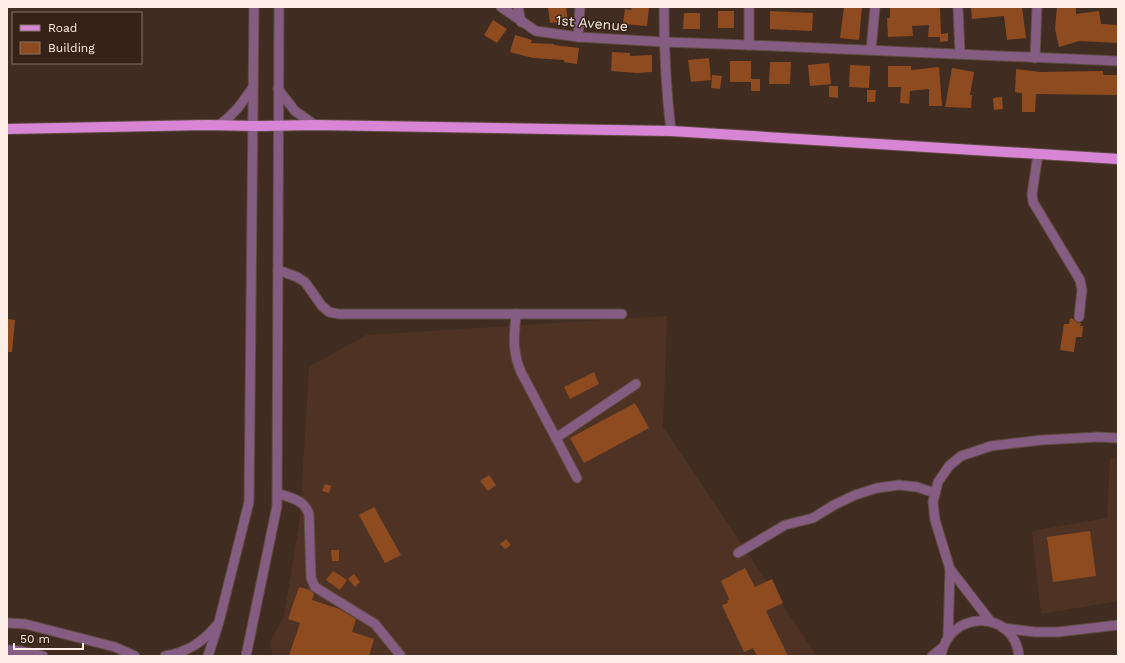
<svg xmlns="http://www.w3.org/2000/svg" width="1125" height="663" font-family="'Work Sans',sans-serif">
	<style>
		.built { fill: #4e3324 }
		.building { fill: #8e4b20 }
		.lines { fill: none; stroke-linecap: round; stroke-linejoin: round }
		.minor-casing { stroke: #5f4b41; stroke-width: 11 }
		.major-casing { stroke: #5f4b41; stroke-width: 12 }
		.minor { stroke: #855d83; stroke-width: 9 }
		.major { stroke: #d785d4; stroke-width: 10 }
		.labels { text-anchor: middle; stroke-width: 3; stroke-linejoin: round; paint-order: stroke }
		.street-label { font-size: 14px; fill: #fdefe7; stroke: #362217 }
	</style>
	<rect width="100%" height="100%" fill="#412c21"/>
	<g class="built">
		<polygon points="667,316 663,427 817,656 273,656 270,642 284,616 300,518 309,367 366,335"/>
		<polygon points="1118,458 1118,601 1041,614 1032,531 1107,518 1110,459"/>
	</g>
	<g class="building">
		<polygon points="548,7 566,7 568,21 550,23"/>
		<polygon points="632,7 649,8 647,26 623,24 625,9 631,10"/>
		<polygon points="844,7 862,7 859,40 840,38"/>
		<polygon points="890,7 940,7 941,34 948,33 948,41 940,42 940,37 928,37 929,25 912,26 913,36 888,37 887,18 890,18"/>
		<polygon points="971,7 1022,7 1026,38 1007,40 1004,16 972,19"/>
		<polygon points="1057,7 1076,7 1076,14 1099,11 1101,24 1118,25 1118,43 1079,41 1059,47 1055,29"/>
		<rect x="718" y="11" width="16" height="17"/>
		<polygon points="770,11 813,13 812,31 770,29"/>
		<polygon points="684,13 700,13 700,29 683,29"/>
		<polygon points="493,20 507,29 497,43 484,35"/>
		<polygon points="515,35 532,40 531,43 554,44 554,45 579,48 577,64 564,62 564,60 533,58 510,52"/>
		<polygon points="612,52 630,53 630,56 652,55 652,72 637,73 611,71"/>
		<polygon points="709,58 711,80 691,82 688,60"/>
		<rect x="730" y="61" width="21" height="21"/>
		<polygon points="770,62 791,62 790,84 769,84"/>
		<polygon points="829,63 831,84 810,86 808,65"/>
		<polygon points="850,65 870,66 869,88 849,87"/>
		<polygon points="888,66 911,66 911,70 939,67 942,106 929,106 929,89 910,91 909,104 900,103 901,87 888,87"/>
		<polygon points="952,68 974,72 970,95 972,95 971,108 945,107"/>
		<polygon points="1016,69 1040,72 1103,71 1103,75 1118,75 1118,95 1036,94 1035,112 1022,112 1022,93 1015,92"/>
		<polygon points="712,75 722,76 720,89 711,88"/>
		<rect x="751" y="79" width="9" height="12"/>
		<polygon points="829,86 838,86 838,98 829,97"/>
		<polygon points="867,90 876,90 875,102 867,102"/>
		<polygon points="1002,97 1003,109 994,110 993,98"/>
		<polygon points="1070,318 1073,319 1078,323 1081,323 1080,326 1083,326 1082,337 1076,337 1074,352 1060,350 1064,324 1069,324"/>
		<polygon points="7,319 15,320 12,352 7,352"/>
		<polygon points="594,372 599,384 570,399 564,387"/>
		<polygon points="635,403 649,428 584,463 570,438"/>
		<polygon points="489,475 496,485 488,491 480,481"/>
		<polygon points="325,484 331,486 329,493 322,491"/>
		<polygon points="374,507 401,555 385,563 359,515"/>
		<polygon points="1090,531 1096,576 1053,582 1047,537"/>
		<polygon points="506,539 511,545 505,549 500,544"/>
		<polygon points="331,550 339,550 339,561 332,561"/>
		<polygon points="745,568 755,587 772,579 783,603 766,611 788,656 757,656 753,648 744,652 722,605 728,603 727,601 729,599 721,581"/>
		<polygon points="333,571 347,580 340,590 326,580"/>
		<polygon points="354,574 360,582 355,587 348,579"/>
		<polygon points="299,587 310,590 314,594 312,600 339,609 356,619 352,632 374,639 369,656 289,656 300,623 288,619"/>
	</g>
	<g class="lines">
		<defs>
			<g id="minor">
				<polyline points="501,7 536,31 578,37 664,42 749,45 1118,61"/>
				<polyline points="518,7 521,22"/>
				<path d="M664,7C664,49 666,90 671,131"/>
				<polyline points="958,7 960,54"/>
				<polyline points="578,37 580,7"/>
				<polyline points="749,45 749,7"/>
				<polyline points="871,50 875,7"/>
				<polyline points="1035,58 1037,7"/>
				<polyline points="278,89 295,111 315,125"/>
				<path d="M219,125C235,114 242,103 253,87"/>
				<polyline points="1038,154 1032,194 1033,202 1080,280 1082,290 1079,317"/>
				<polyline points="278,270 297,277 305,282 322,306 329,312 338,314 622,314"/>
				<path d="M516,314C514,336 512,351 521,372L577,478"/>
				<polyline points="556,438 636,384"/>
				<path d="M277,493C290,498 304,499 309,514L311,578L315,587L375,624L401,656"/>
				<polyline points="738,553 785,525 813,518 834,505 855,495 877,488 899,485 917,487 935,493"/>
				<polyline points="950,569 991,622"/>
				<polyline points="7,623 25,624 115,647 135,656"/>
				<polyline points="1003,628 1035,632 1058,632 1118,625"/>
				<polyline points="948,637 950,569 935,520 933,502 938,482 949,466 961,456 991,446 1042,440 1098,437 1118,438"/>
				<polyline points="7,650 21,651 43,656"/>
				<path d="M165,656C187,652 202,643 216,626"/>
				<polyline points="208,656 219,622 249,502 254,7"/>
				<polyline points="246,656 277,506 279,7"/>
				<polyline points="932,656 943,647"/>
				<path d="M941,656C949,609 1014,609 1019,656"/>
			</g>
			<polyline id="major" points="7,129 206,125 260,126 315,125 671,131 1118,159"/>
		</defs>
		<use href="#minor" class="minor-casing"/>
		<use href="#major" class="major-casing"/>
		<use href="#minor" class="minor"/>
		<use href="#major" class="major"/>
	</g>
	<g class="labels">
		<g class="street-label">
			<text transform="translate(592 23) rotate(5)" y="5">1st Avenue</text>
		</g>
	</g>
	<rect width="1125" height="663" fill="none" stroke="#fdefe7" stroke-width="16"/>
	<rect x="12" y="12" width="130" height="52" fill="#362217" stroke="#86746a"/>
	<rect x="20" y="25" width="20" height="6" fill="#d785d4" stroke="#86746a"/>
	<text x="48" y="32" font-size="12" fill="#fdefe7">Road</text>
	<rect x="20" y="42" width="20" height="12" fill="#8e4b20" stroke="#86746a"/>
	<text x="48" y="52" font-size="12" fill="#fdefe7">Building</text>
	<path d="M14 643v6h69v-6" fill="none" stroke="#fdefe7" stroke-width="2"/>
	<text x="20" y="643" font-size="12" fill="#fdefe7" stroke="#362217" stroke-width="3" paint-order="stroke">50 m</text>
</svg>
